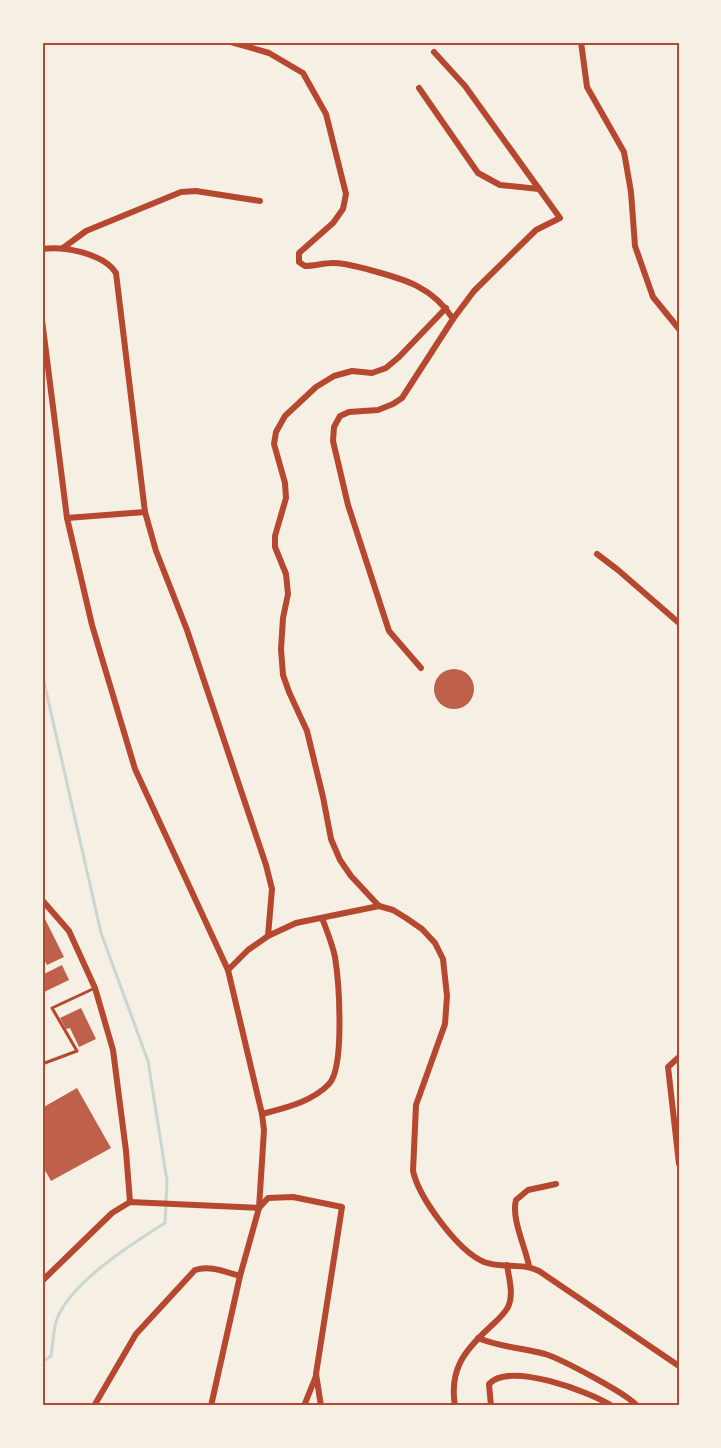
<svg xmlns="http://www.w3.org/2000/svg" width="721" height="1448" font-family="'Playfair Display',serif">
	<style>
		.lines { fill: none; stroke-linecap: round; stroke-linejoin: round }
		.stream { stroke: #c9d6d2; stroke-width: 3 }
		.building { fill: #bf614a }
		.service { stroke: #b5482f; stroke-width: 3 }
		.minor { stroke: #b5482f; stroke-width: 6 }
		.neatline { fill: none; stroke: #b5482f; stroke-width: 2 }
	</style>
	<rect width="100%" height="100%" fill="#f6efe4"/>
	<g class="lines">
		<path class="stream" d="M42,673L101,933L148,1061L167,1181L165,1223C133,1243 70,1283 57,1319C53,1330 53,1344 51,1356L42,1362"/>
	</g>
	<g class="building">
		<circle cx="454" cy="689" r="20"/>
		<polygon points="45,919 64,957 47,965 42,956 42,920"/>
		<polygon points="62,965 69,980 42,993 42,975"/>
		<polygon points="81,1008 96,1039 79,1047 70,1028 66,1029 60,1018"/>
		<polygon points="77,1088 111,1148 51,1181 42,1165 42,1108"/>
	</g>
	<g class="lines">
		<polyline class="service" points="42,1064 77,1051 52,1008 95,988"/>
		<g class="minor">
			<polyline points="142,42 145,42"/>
			<path d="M231,42L269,53L303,73L326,114L346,194L343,209L333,223L299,253V262L305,266C314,266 324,263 333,263C346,263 358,267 370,270C404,279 433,287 453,319"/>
			<polyline points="581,42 587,87 624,152 631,192 635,246 653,297 679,329"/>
			<polyline points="419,88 478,173 500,185 539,189"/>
			<polyline points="63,248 86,231 181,192 196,191 260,201"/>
			<path d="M42,249C64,246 103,253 116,273L145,512L156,551L187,630L266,865L272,889L268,936"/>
			<polyline points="42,320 67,518 92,625 135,769 228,970 262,1114 264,1130 259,1208 240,1276 211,1406"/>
			<polyline points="67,518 145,512"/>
			<polyline points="597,554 618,570 679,623"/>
			<polyline points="421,668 389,631 348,505 333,441 334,427 340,416 349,412 378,410 393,404 402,398 453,319 474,291 536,230 560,218 465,86 434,52"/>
			<polyline points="42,900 69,931 95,988 113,1050 126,1151 130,1202"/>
			<polyline points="379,906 351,876 340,860 331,839 323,797 307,731 289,692 283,675 281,649 283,618 288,594 286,574 275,547 275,536 286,498 285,483 274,444 276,432 285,416 316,387 334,376 352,371 372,373 386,368 399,357 446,308"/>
			<path d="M228,970L248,950L268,936L296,923L379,906L393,910L406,918L422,929L435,943L443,959L447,996L445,1024L416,1105L413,1171C419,1198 458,1251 484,1262C502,1269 521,1262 539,1271L679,1366"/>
			<polyline points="679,1057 668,1067 679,1164"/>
			<path d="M262,1114C284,1108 312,1102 329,1084C345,1067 339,982 335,957C332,943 327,931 322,918"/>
			<path d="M529,1266C525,1246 511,1218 516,1200L528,1190L556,1184"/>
			<polyline points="42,1281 112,1213 130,1202 259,1208 268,1198 293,1197 342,1207 316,1374 321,1406"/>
			<path d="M478,1338C499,1347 523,1348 545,1354C561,1359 628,1394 637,1406"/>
			<path d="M94,1406L136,1334L195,1270C210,1265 225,1272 240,1276"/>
			<polyline points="304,1406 316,1376"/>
			<path d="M455,1406C449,1370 464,1351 489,1328C495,1322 504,1315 508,1307C514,1295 509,1278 507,1265"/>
			<path d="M491,1406L489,1384C509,1361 591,1392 612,1406"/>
		</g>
	</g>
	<rect width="721" height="1448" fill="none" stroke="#f6efe4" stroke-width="87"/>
	<rect x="44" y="44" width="634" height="1360" class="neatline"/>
</svg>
